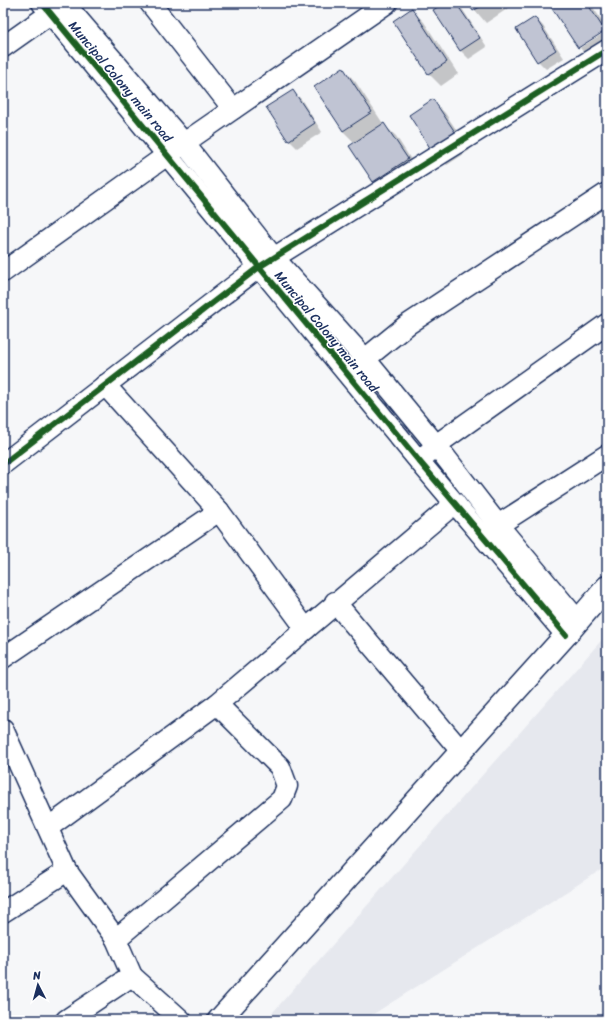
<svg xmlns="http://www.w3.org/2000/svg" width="610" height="1023" font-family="Sriracha,sans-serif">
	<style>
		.built { fill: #e6e8ee }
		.shadow { fill: #0003 }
		.building { fill: #c0c4d3; stroke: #1b2f5e }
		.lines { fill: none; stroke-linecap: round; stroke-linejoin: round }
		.street-casing { stroke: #1b2f5e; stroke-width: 23 }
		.secondary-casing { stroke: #1b2f5e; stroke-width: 25 }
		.street { stroke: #fff; stroke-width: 20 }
		.secondary { stroke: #fff; stroke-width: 22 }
		.cycleway-casing { stroke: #fff; stroke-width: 8 }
		.cycleway { stroke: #1b5e20; stroke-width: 6 }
		.labels { text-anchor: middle; stroke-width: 3; stroke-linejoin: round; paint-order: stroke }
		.street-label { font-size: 13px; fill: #1b2f5e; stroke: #fff }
	</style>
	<rect width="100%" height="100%" fill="#f6f7f9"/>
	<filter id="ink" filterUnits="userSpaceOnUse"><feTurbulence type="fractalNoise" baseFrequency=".025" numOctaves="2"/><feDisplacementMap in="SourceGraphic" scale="8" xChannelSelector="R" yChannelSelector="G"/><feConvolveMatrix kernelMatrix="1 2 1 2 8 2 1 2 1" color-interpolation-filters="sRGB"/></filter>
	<g filter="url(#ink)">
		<polygon class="built" points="607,634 607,866 364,1020 266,1020"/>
		<g class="shadow">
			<polygon points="446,3 457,3 461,7 487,47 469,59 460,50"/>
			<polygon points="469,3 516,3 486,23"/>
			<polygon points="552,3 590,3 607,28 580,46 580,48 607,31 607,49 591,60 579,47 550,4"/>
			<polygon points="412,10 424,22 458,74 441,86 429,74 394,21"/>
			<polygon points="535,18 543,26 564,58 546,69 538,61"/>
			<polygon points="343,69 355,81 384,125 396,136 419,172 386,193 374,181 355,143 343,131"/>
			<polygon points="292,91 301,99 322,132 297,148 289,140"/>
			<polygon points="433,101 445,113 470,150 447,165 435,153"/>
		</g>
		<g class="building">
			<polygon points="444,3 456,3 480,38 460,51 433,10"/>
			<polygon points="468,3 486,3 473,11"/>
			<polygon points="551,3 587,3 605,31 578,48 549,4"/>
			<polygon points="412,8 447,62 428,74 393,21"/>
			<polygon points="535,17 556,50 537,62 516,29"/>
			<polygon points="343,67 372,112 343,131 314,87"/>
			<polygon points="293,90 315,123 288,141 266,107"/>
			<polygon points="433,99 459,138 434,154 409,115"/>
			<polygon points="384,123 408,159 373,182 349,146"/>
		</g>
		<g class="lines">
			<defs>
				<g id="street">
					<polyline points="42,3 419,461 566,635"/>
					<polyline points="64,3 184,143 274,258 366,360 436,445 498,525 578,621"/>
					<polyline points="150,3 233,109"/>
					<polyline points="3,47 61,6"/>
					<polyline points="3,272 184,143 387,3"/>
					<polyline points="354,368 407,325 607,193"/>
					<polyline points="427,454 436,445 607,324"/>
					<polyline points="3,464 259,267 607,50"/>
					<polyline points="219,511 306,629"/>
					<polyline points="488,533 498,525 607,455"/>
					<polyline points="335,602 461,751"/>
					<polyline points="3,658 219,511 105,385"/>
					<polyline points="3,729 67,871 116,939 132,976"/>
					<polyline points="49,827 217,704 455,503"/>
					<polyline points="3,912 67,871"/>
					<polyline points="116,939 282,799 287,786 280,767 217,704"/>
					<polyline points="66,1020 132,976 181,1020"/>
				</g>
				<polyline id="secondary" points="219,1020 566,635 607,587"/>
			</defs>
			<use href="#street" class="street-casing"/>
			<use href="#secondary" class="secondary-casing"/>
			<use href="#street" class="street"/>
			<use href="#secondary" class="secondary"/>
			<defs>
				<g id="cycleway">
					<polyline points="42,3 419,461 566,635"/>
					<polyline points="3,464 259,267 607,50"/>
				</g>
			</defs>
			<use href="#cycleway" class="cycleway-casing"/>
			<use href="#cycleway" class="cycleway"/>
		</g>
	</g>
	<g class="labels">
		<g class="street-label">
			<text transform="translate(121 81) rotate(50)" y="5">Muncipal Colony main road</text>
			<text transform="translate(327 331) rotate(50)" y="5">Muncipal Colony main road</text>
		</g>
	</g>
	<rect width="610" height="1023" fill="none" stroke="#fff" stroke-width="16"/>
	<rect x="8" y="8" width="594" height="1007" fill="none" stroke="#1b2f5e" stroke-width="1.5" filter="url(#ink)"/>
	<g transform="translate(38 985) rotate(354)" stroke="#ffffff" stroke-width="3" paint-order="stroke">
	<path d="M0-3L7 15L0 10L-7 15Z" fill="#1b2f5e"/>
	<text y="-6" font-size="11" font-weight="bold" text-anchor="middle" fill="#1b2f5e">N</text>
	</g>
</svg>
